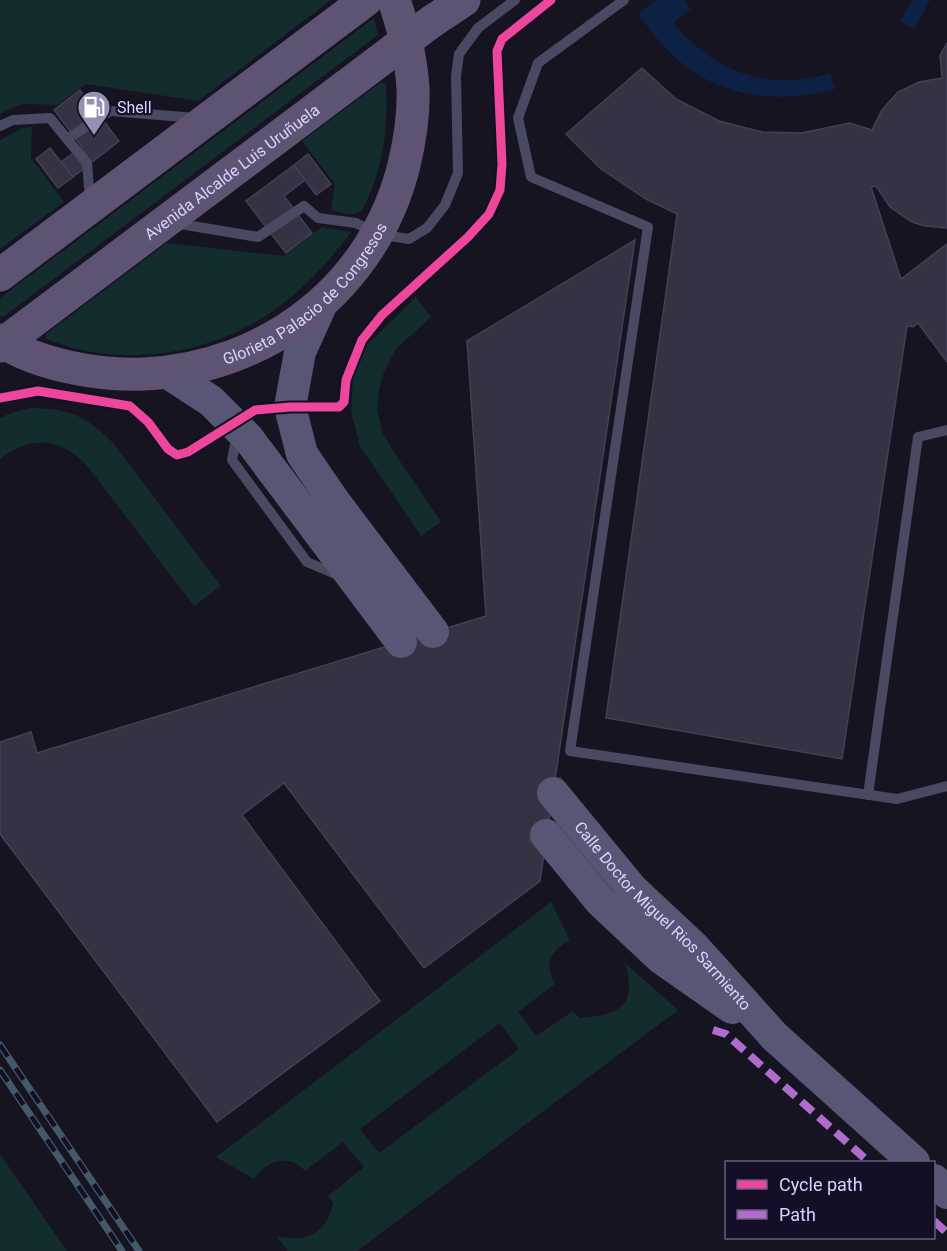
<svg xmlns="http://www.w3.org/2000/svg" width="947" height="1251" font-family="Roboto,sans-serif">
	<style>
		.green { fill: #132c2d; fill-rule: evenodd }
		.water { fill: #0d2144 }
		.building { fill: #343243; stroke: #433f54; stroke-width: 1.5 }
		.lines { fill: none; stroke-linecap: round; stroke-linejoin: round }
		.secondary-tunnel { stroke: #333142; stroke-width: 32; stroke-dasharray: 32 16; stroke-linecap: butt }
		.lane { stroke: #4a4962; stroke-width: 10 }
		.secondary { stroke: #575674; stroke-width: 32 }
		.primary { stroke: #5e5373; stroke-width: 33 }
		.rail-casing { stroke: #43596b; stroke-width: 7 }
		.rail { stroke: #130f26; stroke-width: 4.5; stroke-dasharray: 14; stroke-linecap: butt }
		.quiet { stroke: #b06ccc; stroke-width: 8; stroke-dasharray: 15 8; stroke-linecap: butt }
		.cycleway-casing { stroke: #130f26; stroke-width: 13 }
		.cycleway { stroke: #ed469a; stroke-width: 9 }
		.labels { text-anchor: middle; stroke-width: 4.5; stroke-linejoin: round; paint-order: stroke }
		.poi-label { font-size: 16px; fill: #d9d4ff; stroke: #130f26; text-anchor: start }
		.street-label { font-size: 16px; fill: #d9d4ff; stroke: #130f26 }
	</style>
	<rect width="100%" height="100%" fill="#161421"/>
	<g class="green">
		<polygon points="0,0 331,0 198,101 86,84 57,105 22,104 0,114"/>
		<polygon points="374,18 378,35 3,317 0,316 0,298"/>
		<path d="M380,83H386C388,123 384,166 366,202C364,206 363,211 358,213C352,216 338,212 331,210L335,184L302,141Z"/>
		<polygon points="32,127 31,158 64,202 0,249 0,140 23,128"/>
		<path d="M322,227L351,232C331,259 309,284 281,305C216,355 123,370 46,339V334L167,243L284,256Z"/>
		<polygon points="416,297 431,317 396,349 384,372 379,391 377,410 382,432 393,451 441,522 421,536 360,446 351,412 353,376 367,345"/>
		<path d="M30,408C68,408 87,416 113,443L221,586L194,606L85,463C57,437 31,436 0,459V418L11,413Z"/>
		<path d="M551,902L570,940C550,951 544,963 555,984L518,1012L536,1036L573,1011L579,1018C619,1015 638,1006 625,963L678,1010L357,1251H288L276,1236C305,1243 327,1234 333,1203L328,1196L364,1167L343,1142L305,1171C289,1153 266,1161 254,1179L216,1157ZM500,1023L519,1049L379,1153L360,1129Z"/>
		<polygon points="0,1154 67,1251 0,1251"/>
	</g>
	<g class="water">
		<path d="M656,0H684L691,9L673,23C714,71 768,93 830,73L835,89C786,103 730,99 688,68C668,54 653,34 638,14Z"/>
		<polygon points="912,0 930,0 914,30 900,21"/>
	</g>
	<g class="building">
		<polygon points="947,43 947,228 925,226 912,222 890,207 876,186 871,187 901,279 947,244 947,362 918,323 913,327 907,326 842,759 606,718 677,214 646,199 601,169 566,134 642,68 676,99 719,121 762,132 801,133 850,123 872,130 882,110 898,92 919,82 942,78 940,55"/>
		<polygon points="80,90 119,141 73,177 61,162 82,147 54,110"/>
		<polygon points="50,148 73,177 58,188 36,159"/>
		<polygon points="308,154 331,184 316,195 294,165"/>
		<polygon points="294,165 305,180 284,196 312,233 286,253 246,201"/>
		<polygon points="635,240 540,881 424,968 284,783 242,815 380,1001 217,1122 0,834 0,742 31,732 37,753 486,616 467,341"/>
	</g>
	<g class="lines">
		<g class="secondary-tunnel">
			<polyline points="433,632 553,793"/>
			<polyline points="401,642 546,835"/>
		</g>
		<g class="lane">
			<polyline points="624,0 538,63 518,118 531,177 648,227 570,751 897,799 947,786"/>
			<polyline points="0,126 13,120 50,118 67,139 110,111 196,118"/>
			<polyline points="67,139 87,163 90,200"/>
			<polyline points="174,223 258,237 304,206 318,218 356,223 377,234 409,239 427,228 445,205 458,173 456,76 459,54 478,28 515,0"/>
			<polyline points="237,434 232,460 307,562 340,576"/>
			<polyline points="868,795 918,437 947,430"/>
		</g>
		<g class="secondary">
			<polyline points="323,301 300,352 290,407 302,454 334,501 433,632"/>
			<polyline points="168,373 211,401 248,438 401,642"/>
			<path id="s1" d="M553,793L632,889L694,947L775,1037L914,1162"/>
			<polyline points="546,835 601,902 662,959 732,1008"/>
			<polyline points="934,1180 947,1193"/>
		</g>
		<g class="primary">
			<polyline points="0,275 366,0"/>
			<path id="s2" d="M0,340C37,365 100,376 144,374C268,368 374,287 404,165C410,140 414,114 413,88C411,57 404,29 394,0"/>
			<path id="s3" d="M0,346L431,22L464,0"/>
		</g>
		<defs>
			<g id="rail">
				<polyline points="0,1045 139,1251"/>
				<polyline points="0,1070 122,1251"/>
			</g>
		</defs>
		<use href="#rail" class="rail-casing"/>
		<use href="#rail" class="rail"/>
		<g class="quiet">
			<polyline points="713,1030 726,1034 869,1162"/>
			<polyline points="934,1221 947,1233"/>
		</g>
		<defs>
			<polyline id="cycleway" points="0,398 38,391 130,406 148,422 168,449 177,455 188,452 255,410 290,407 339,407 344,402 346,380 362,340 382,315 468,237 489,214 500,190 502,164 497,51 502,39 551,0"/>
		</defs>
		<use href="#cycleway" class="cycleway-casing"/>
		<use href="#cycleway" class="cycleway"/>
	</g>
	<defs>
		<symbol id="fuel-pin" viewBox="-11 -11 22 30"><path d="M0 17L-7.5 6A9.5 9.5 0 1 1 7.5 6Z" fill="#9591b1" stroke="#130f26"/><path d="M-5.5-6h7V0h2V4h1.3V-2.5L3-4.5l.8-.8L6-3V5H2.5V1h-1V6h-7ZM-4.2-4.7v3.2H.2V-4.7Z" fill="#fff"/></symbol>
	</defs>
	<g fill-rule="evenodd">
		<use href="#fuel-pin" x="75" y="88" width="38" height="52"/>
	</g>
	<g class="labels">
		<g class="poi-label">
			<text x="117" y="113">Shell</text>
		</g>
		<g class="street-label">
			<text dy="6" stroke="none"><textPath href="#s3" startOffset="290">Avenida Alcalde Luis Uruñuela</textPath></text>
			<text dy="6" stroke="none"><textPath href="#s2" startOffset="338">Glorieta Palacio de Congresos</textPath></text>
			<text dy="6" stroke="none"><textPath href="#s1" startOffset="165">Calle Doctor Miguel Rios Sarmiento</textPath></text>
		</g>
	</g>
	<rect x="725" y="1161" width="210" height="78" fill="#130f26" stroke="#625e7d" stroke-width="1.5"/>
	<rect x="737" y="1180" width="30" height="9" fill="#ed469a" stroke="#625e7d" stroke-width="1.5"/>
	<text x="779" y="1191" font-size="18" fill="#d9d4ff">Cycle path</text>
	<rect x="737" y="1210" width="30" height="9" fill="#b06ccc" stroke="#625e7d" stroke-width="1.5"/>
	<text x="779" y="1221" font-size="18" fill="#d9d4ff">Path</text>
</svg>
